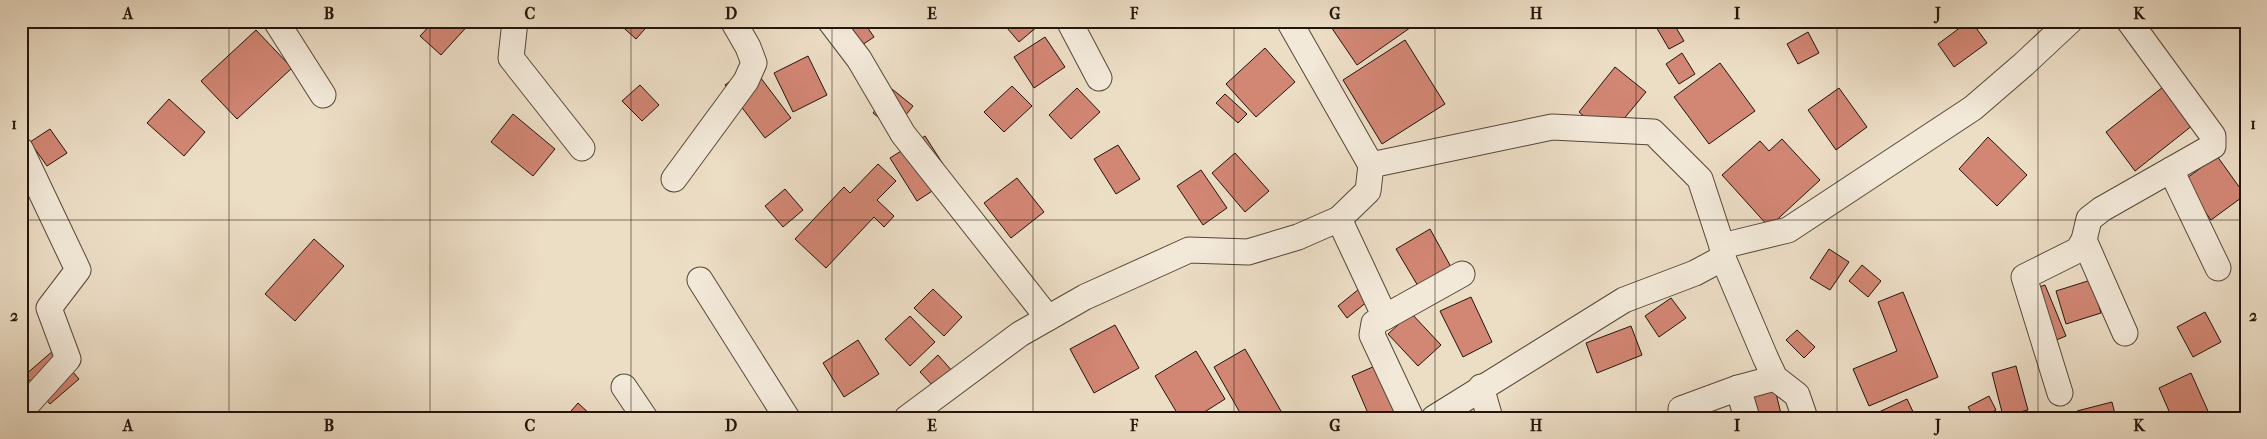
<svg xmlns="http://www.w3.org/2000/svg" width="2267" height="439" font-family="'IM FELL French Canon',serif">
	<style>
		.building { fill: #d28674; stroke: #24150a }
		.lines { fill: none; stroke-linecap: round; stroke-linejoin: round }
		.street-casing { stroke: #564739; stroke-width: 27 }
		.street { stroke: #f3e9d9; stroke-width: 25 }
		.grid { fill: none; stroke: #24150a; stroke-width: 1; stroke-opacity: 0.55 }
		.neatline { fill: none; stroke: #24150a; stroke-width: 2 }
		.grid-label { font-size: 16px; text-anchor: middle; font-weight: bold; fill: #24150a }
	</style>
	<rect width="100%" height="100%" fill="#ecddc5"/>
	<filter id="stains"><feTurbulence type="fractalNoise" baseFrequency=".004" numOctaves="4"/><feColorMatrix values="0 0 0 0 .2 0 0 0 0 .09 0 0 0 0 .02 0 0 0 .5 -.17"/></filter>
	<radialGradient id="worn" r=".72"><stop offset=".6" stop-color="#630" stop-opacity="0"/><stop offset="1" stop-color="#630" stop-opacity=".3"/></radialGradient>
	<g class="building">
		<polygon points="434,21 472,21 441,55 420,36"/>
		<polygon points="616,21 652,21 636,39"/>
		<polygon points="832,21 863,21 874,37 853,51"/>
		<polygon points="1001,21 1044,21 1019,42"/>
		<polygon points="1327,21 1416,21 1417,23 1357,65"/>
		<polygon points="1662,21 1672,21 1684,41 1669,49 1655,25"/>
		<polygon points="1969,21 1971,21 1987,43 1954,67 1938,44"/>
		<polygon points="256,30 292,68 237,119 201,81"/>
		<polygon points="1808,32 1819,53 1798,64 1787,44"/>
		<polygon points="1045,37 1065,67 1034,88 1014,57"/>
		<polygon points="1405,40 1445,104 1382,144 1343,80"/>
		<polygon points="1265,48 1295,82 1256,117 1226,84"/>
		<polygon points="1682,53 1695,74 1679,84 1666,64"/>
		<polygon points="808,56 827,95 793,112 774,73"/>
		<polygon points="1720,63 1755,111 1709,144 1674,97"/>
		<polygon points="751,65 791,118 765,138 725,85"/>
		<polygon points="1615,67 1646,92 1609,137 1579,112"/>
		<polygon points="640,85 659,105 642,121 622,101"/>
		<polygon points="1012,86 1032,106 1004,132 984,112"/>
		<polygon points="2163,87 2193,125 2135,171 2106,132"/>
		<polygon points="1077,88 1100,112 1071,139 1049,115"/>
		<polygon points="1839,88 1867,127 1836,150 1808,110"/>
		<polygon points="892,89 913,106 894,130 873,113"/>
		<polygon points="1225,94 1247,114 1238,123 1216,103"/>
		<polygon points="169,99 205,132 184,156 147,123"/>
		<polygon points="513,114 555,149 533,176 491,142"/>
		<polygon points="50,129 67,153 47,166 30,142"/>
		<polygon points="925,136 952,178 917,201 890,158"/>
		<polygon points="1988,137 2027,175 1997,206 1959,169"/>
		<polygon points="1782,139 1820,180 1769,227 1722,175 1760,141 1769,151"/>
		<polygon points="1118,145 1140,179 1116,194 1094,159"/>
		<polygon points="1235,153 1269,191 1245,212 1212,173"/>
		<polygon points="2217,156 2245,195 2211,220 2183,181"/>
		<polygon points="878,164 896,181 877,200 894,216 884,227 874,217 826,268 795,239 844,187 850,193"/>
		<polygon points="1201,170 1227,208 1203,225 1177,186"/>
		<polygon points="1017,178 1044,212 1011,238 984,203"/>
		<polygon points="785,189 803,210 783,227 765,206"/>
		<polygon points="1430,229 1451,267 1418,286 1396,249"/>
		<polygon points="314,239 344,266 295,321 265,294"/>
		<polygon points="1829,249 1849,262 1830,290 1810,278"/>
		<polygon points="1862,265 1881,281 1868,297 1849,281"/>
		<polygon points="2091,280 2101,313 2066,324 2056,291"/>
		<polygon points="2045,285 2066,336 2049,343 2028,291"/>
		<polygon points="933,289 962,317 944,336 914,308"/>
		<polygon points="1359,289 1368,301 1347,318 1338,306"/>
		<polygon points="1903,292 1938,377 1869,406 1853,369 1897,351 1878,302"/>
		<polygon points="1471,297 1492,342 1463,357 1440,311"/>
		<polygon points="1671,298 1686,318 1659,337 1645,316"/>
		<polygon points="2205,312 2221,342 2193,357 2177,327"/>
		<polygon points="1411,313 1441,345 1418,366 1388,334"/>
		<polygon points="910,316 935,342 910,366 885,339"/>
		<polygon points="1115,325 1139,368 1094,393 1070,349"/>
		<polygon points="1631,326 1642,355 1597,373 1586,343"/>
		<polygon points="1797,330 1815,347 1804,358 1786,340"/>
		<polygon points="858,340 879,374 844,397 823,363"/>
		<polygon points="1245,349 1285,418 1243,418 1214,367"/>
		<polygon points="54,350 79,379 50,404 25,375"/>
		<polygon points="1196,351 1225,399 1195,418 1180,418 1155,376"/>
		<polygon points="938,355 953,372 935,388 920,372"/>
		<polygon points="1382,363 1406,418 1370,418 1352,376"/>
		<polygon points="2016,366 2028,410 2003,416 1992,373"/>
		<polygon points="2191,373 2211,418 2172,418 2159,388"/>
		<polygon points="1775,389 1782,418 1749,418 1743,398"/>
		<polygon points="1989,396 1996,410 1981,418 1974,418 1968,407"/>
		<polygon points="1907,399 1916,418 1866,418"/>
		<polygon points="2112,402 2116,418 2079,418 2077,411"/>
		<polygon points="578,403 592,416 565,418"/>
		<polygon points="775,408 781,418 761,418"/>
	</g>
	<g class="lines">
		<defs>
			<g id="street">
				<polyline points="276,21 323,95"/>
				<polyline points="515,21 511,58 582,148"/>
				<polyline points="830,21 859,59 903,134 1048,318"/>
				<polyline points="1069,21 1099,78"/>
				<polyline points="1289,21 1371,165"/>
				<polyline points="21,150 78,270 49,308 68,359 21,411"/>
				<polyline points="2171,170 2218,268"/>
				<polyline points="674,179 746,81 754,63 748,47 733,21"/>
				<polyline points="1339,219 1385,317 1374,323 1372,335 1411,418"/>
				<polyline points="2084,240 2125,333"/>
				<polyline points="1723,258 1766,359 1775,378 1797,395 1805,418"/>
				<polyline points="700,280 787,418"/>
				<polyline points="1385,317 1462,274"/>
				<polyline points="624,387 645,418"/>
				<polyline points="1481,387 1490,418"/>
				<polyline points="1738,388 1747,418"/>
				<polyline points="2060,393 2024,277 2078,250 2084,240 2089,219 2102,209 2213,146 2213,136 2129,21"/>
				<polyline points="907,418 1020,334 1085,297 1189,250 1248,252 1298,237 1339,219 1368,191 1371,165 1552,127 1653,132 1700,179 1722,246"/>
				<polyline points="1434,418 1624,300 1695,273 1723,258 1722,246 1788,230 1973,108 2024,64 2070,21"/>
				<polyline points="1681,418 1681,409 1738,388 1775,378"/>
			</g>
		</defs>
		<use href="#street" class="street-casing"/>
		<use href="#street" class="street"/>
	</g>
	<path class="grid" d="M229,21V418M430,21V418M631,21V418M832,21V418M1033,21V418M1234,21V418M1435,21V418M1636,21V418M1837,21V418M2038,21V418M21,220H2246"/>
	<rect width="2267" height="439" fill="none" stroke="#ecddc5" stroke-width="55"/>
	<rect x="28" y="28" width="2212" height="384" class="neatline"/>
	<g class="grid-label">
		<text x="128" y="19">A</text>
		<text x="329" y="19">B</text>
		<text x="530" y="19">C</text>
		<text x="731" y="19">D</text>
		<text x="932" y="19">E</text>
		<text x="1134" y="19">F</text>
		<text x="1335" y="19">G</text>
		<text x="1536" y="19">H</text>
		<text x="1737" y="19">I</text>
		<text x="1938" y="19">J</text>
		<text x="2139" y="19">K</text>
		<text x="14" y="129">1</text>
		<text x="2253" y="129">1</text>
		<text x="14" y="321">2</text>
		<text x="2253" y="321">2</text>
		<text x="128" y="431">A</text>
		<text x="329" y="431">B</text>
		<text x="530" y="431">C</text>
		<text x="731" y="431">D</text>
		<text x="932" y="431">E</text>
		<text x="1134" y="431">F</text>
		<text x="1335" y="431">G</text>
		<text x="1536" y="431">H</text>
		<text x="1737" y="431">I</text>
		<text x="1938" y="431">J</text>
		<text x="2139" y="431">K</text>
	</g>
	<rect width="100%" height="100%" filter="url(#stains)"/>
	<rect width="100%" height="100%" fill="url(#worn)"/>
</svg>
